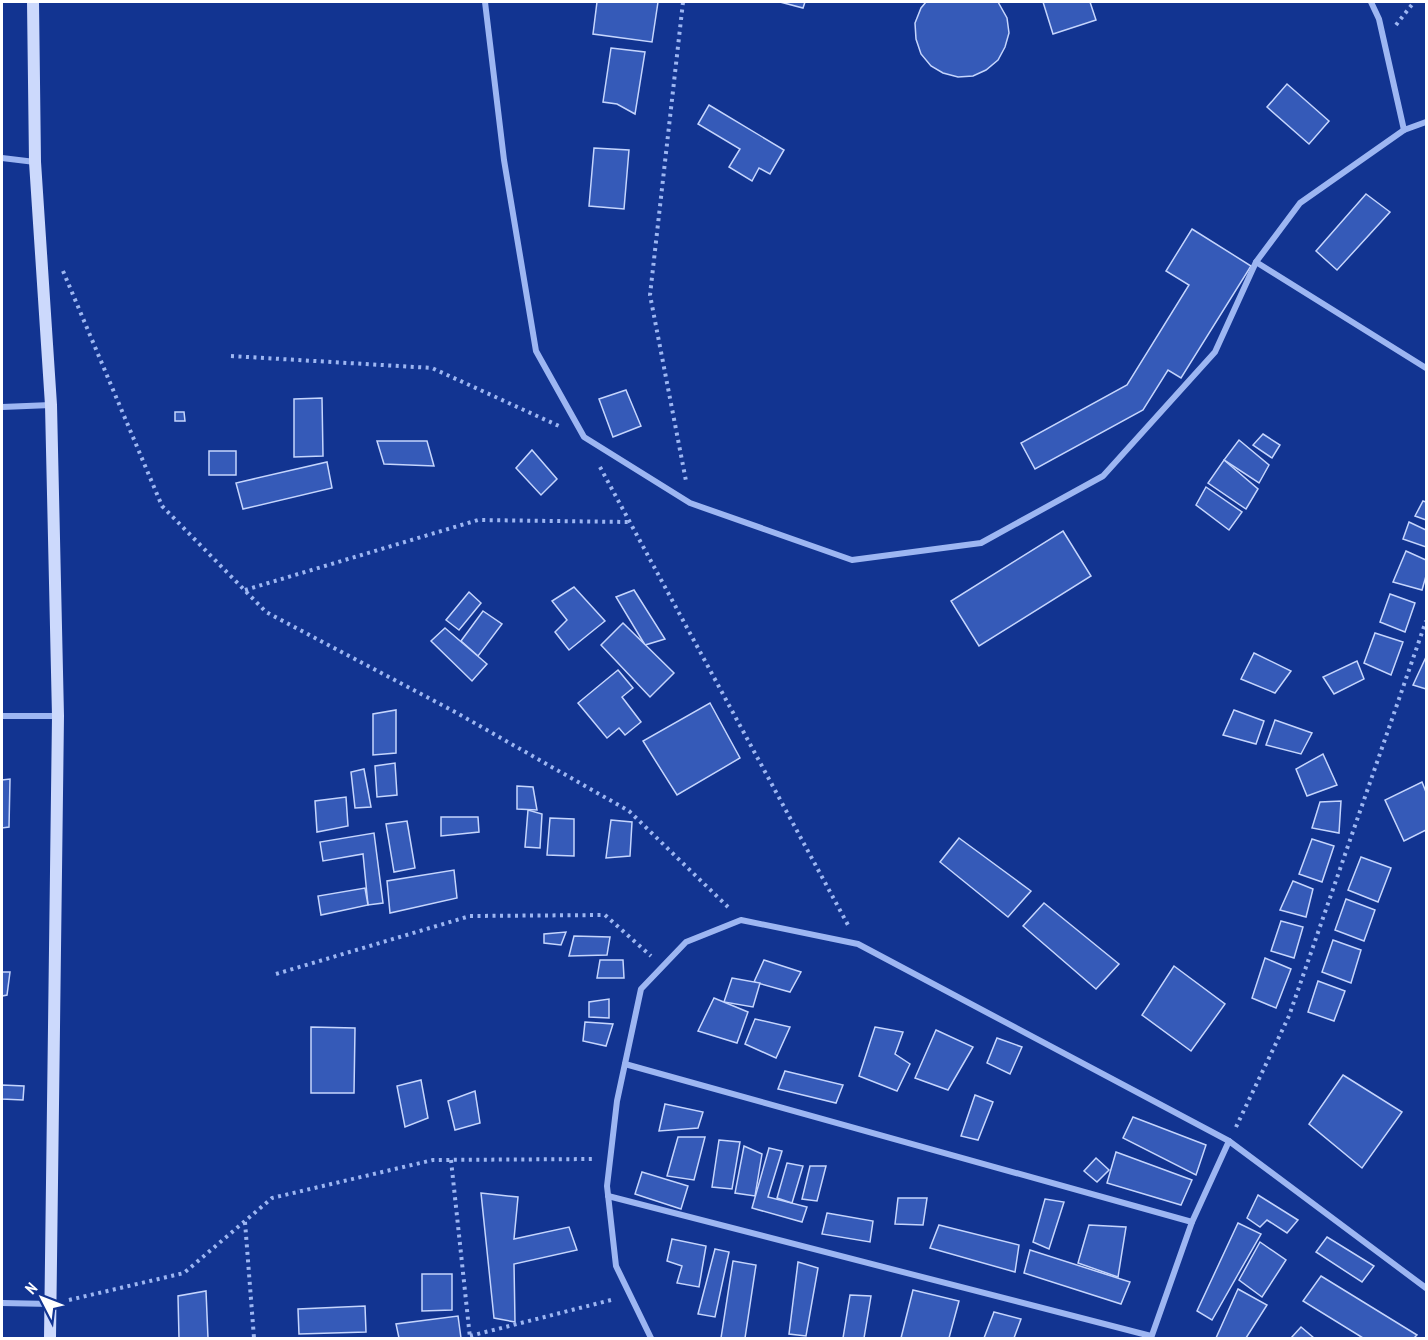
<svg xmlns="http://www.w3.org/2000/svg" width="1428" height="1340" font-family="'PT Sans Narrow',sans-serif">
	<style>
		.building { fill: #355ab8; stroke: #c5d5fd; stroke-width: 1.5 }
		.lines { fill: none; stroke-linecap: round; stroke-linejoin: round }
		.path { stroke: #9db6f2; stroke-width: 4; stroke-dasharray: 3 4.5; stroke-linecap: butt }
		.street { stroke: #9db6f2; stroke-width: 6 }
		.secondary { stroke: #ccd9fc; stroke-width: 12 }
	</style>
	<rect width="100%" height="100%" fill="#123491"/>
	<g class="building">
		<polygon points="597,2 658,2 652,42 593,34"/>
		<polygon points="780,2 805,2 803,8"/>
		<polygon points="926,2 998,2 1007,18 1009,33 1005,47 998,60 986,70 973,76 958,77 943,73 931,66 921,54 916,39 915,23 921,8"/>
		<polygon points="1043,2 1090,2 1096,20 1053,34"/>
		<polygon points="611,48 645,52 635,114 617,104 603,102"/>
		<polygon points="1287,84 1329,121 1309,144 1267,107"/>
		<polygon points="709,105 784,150 770,174 759,168 752,181 729,167 740,149 698,124"/>
		<polygon points="594,148 629,150 624,209 589,206"/>
		<polygon points="1366,194 1390,212 1337,270 1316,251"/>
		<polygon points="1192,229 1251,266 1181,378 1168,370 1143,410 1035,469 1021,443 1127,385 1189,285 1166,271"/>
		<polygon points="626,390 641,426 613,437 599,399"/>
		<polygon points="322,398 323,456 294,457 294,399"/>
		<polygon points="175,412 184,412 185,421 175,421"/>
		<polygon points="1263,434 1280,445 1272,458 1253,445"/>
		<polygon points="1239,440 1269,465 1259,483 1224,460"/>
		<polygon points="377,441 427,441 434,466 384,464"/>
		<polygon points="532,450 557,479 541,495 516,468"/>
		<rect x="209" y="451" width="27" height="24"/>
		<polygon points="1224,460 1258,489 1246,509 1208,483"/>
		<polygon points="327,462 332,488 243,509 236,483"/>
		<polygon points="1206,487 1242,512 1229,530 1196,505"/>
		<polygon points="1423,501 1426,502 1426,520 1415,516"/>
		<polygon points="1409,522 1426,530 1426,547 1403,539"/>
		<polygon points="1063,531 1091,576 979,646 951,601"/>
		<polygon points="1406,551 1426,560 1426,576 1422,590 1393,582"/>
		<polygon points="574,587 605,621 569,650 555,632 567,620 552,601"/>
		<polygon points="634,590 665,639 645,645 616,597"/>
		<polygon points="469,592 481,603 459,630 446,620"/>
		<polygon points="1390,594 1415,603 1405,632 1380,622"/>
		<polygon points="483,611 502,624 478,656 461,641"/>
		<polygon points="623,623 674,673 650,697 601,645"/>
		<polygon points="445,628 487,664 472,681 431,641"/>
		<polygon points="1375,633 1403,642 1391,675 1364,663"/>
		<polygon points="1254,653 1291,671 1275,693 1241,679"/>
		<polygon points="1426,657 1426,689 1413,685"/>
		<polygon points="1357,661 1364,679 1334,694 1323,677"/>
		<polygon points="618,670 633,688 622,697 641,722 625,735 619,728 607,738 578,703"/>
		<polygon points="710,703 740,758 677,795 643,741"/>
		<polygon points="396,710 396,753 373,755 373,714"/>
		<polygon points="1234,710 1264,721 1256,744 1223,735"/>
		<polygon points="1275,720 1312,733 1301,754 1266,745"/>
		<polygon points="1323,754 1337,785 1307,796 1296,769"/>
		<polygon points="395,763 397,795 377,797 375,766"/>
		<polygon points="364,769 371,807 355,808 351,772"/>
		<polygon points="10,779 9,827 2,828 2,780"/>
		<polygon points="1422,782 1426,792 1426,830 1404,841 1385,800"/>
		<polygon points="517,786 533,787 537,810 517,809"/>
		<polygon points="346,797 348,826 317,832 315,801"/>
		<polygon points="1341,801 1339,833 1312,828 1320,802"/>
		<polygon points="528,810 542,814 540,848 525,847"/>
		<polygon points="441,817 478,817 479,832 441,836"/>
		<polygon points="550,818 574,819 574,856 547,855"/>
		<polygon points="611,820 632,822 630,856 606,858"/>
		<polygon points="407,821 415,868 394,872 386,824"/>
		<polygon points="374,833 383,903 368,905 363,854 323,861 320,842"/>
		<polygon points="959,838 1031,891 1008,917 940,862"/>
		<polygon points="1312,839 1334,846 1322,882 1299,874"/>
		<polygon points="1361,857 1391,868 1378,902 1348,890"/>
		<polygon points="454,870 457,898 390,913 387,881"/>
		<polygon points="1293,881 1313,889 1306,917 1280,910"/>
		<polygon points="365,888 368,905 321,915 318,896"/>
		<polygon points="1346,899 1375,910 1364,941 1335,930"/>
		<polygon points="1044,903 1119,964 1096,989 1023,926"/>
		<polygon points="1281,921 1303,927 1294,958 1271,951"/>
		<polygon points="566,932 561,945 544,943 544,934"/>
		<polygon points="574,936 610,937 607,955 569,956"/>
		<polygon points="1333,940 1361,950 1351,983 1322,972"/>
		<polygon points="1265,958 1291,969 1276,1008 1252,998"/>
		<polygon points="600,960 623,960 624,978 597,978"/>
		<polygon points="764,960 801,972 790,992 754,982"/>
		<polygon points="1174,966 1225,1004 1191,1051 1142,1015"/>
		<polygon points="2,972 10,972 7,995 2,996"/>
		<polygon points="732,978 760,983 753,1007 724,1002"/>
		<polygon points="1318,981 1345,991 1334,1021 1308,1012"/>
		<polygon points="714,998 748,1012 737,1043 698,1031"/>
		<polygon points="609,999 609,1018 589,1017 589,1002"/>
		<polygon points="755,1019 790,1027 776,1058 745,1044"/>
		<polygon points="585,1022 613,1024 606,1046 583,1041"/>
		<polygon points="311,1027 355,1028 354,1093 311,1093"/>
		<polygon points="875,1027 903,1032 895,1054 910,1064 897,1091 859,1076"/>
		<polygon points="936,1030 973,1047 948,1090 915,1078"/>
		<polygon points="997,1038 1022,1047 1010,1074 987,1063"/>
		<polygon points="785,1071 843,1085 836,1103 778,1089"/>
		<polygon points="1343,1075 1402,1112 1362,1168 1309,1124"/>
		<polygon points="421,1080 428,1118 405,1127 397,1086"/>
		<polygon points="2,1085 24,1086 23,1100 2,1099"/>
		<polygon points="475,1091 480,1123 455,1130 448,1101"/>
		<polygon points="975,1095 993,1102 978,1140 961,1136"/>
		<polygon points="665,1104 703,1112 698,1128 659,1131"/>
		<polygon points="1133,1117 1206,1145 1196,1175 1123,1138"/>
		<polygon points="678,1137 705,1137 694,1180 667,1176"/>
		<polygon points="719,1140 740,1142 732,1189 712,1187"/>
		<polygon points="744,1146 762,1154 755,1196 735,1193"/>
		<polygon points="769,1148 782,1151 768,1197 807,1207 802,1222 752,1208"/>
		<polygon points="1116,1152 1192,1180 1181,1205 1107,1183"/>
		<polygon points="1096,1158 1109,1170 1097,1182 1084,1171"/>
		<polygon points="787,1163 803,1166 792,1203 777,1198"/>
		<polygon points="810,1166 826,1166 817,1201 802,1199"/>
		<polygon points="642,1172 688,1186 681,1209 635,1194"/>
		<polygon points="481,1193 518,1197 514,1239 569,1227 577,1250 514,1264 515,1322 494,1318"/>
		<polygon points="1258,1195 1298,1220 1287,1233 1267,1220 1260,1227 1247,1218"/>
		<polygon points="898,1198 927,1198 923,1225 895,1224"/>
		<polygon points="1045,1199 1064,1202 1049,1249 1033,1242"/>
		<polygon points="827,1213 873,1221 870,1242 822,1234"/>
		<polygon points="1238,1223 1261,1234 1212,1320 1197,1311"/>
		<polygon points="939,1225 1019,1245 1015,1272 930,1248"/>
		<polygon points="1089,1225 1126,1227 1118,1277 1078,1263"/>
		<polygon points="1327,1237 1374,1266 1362,1282 1316,1252"/>
		<polygon points="672,1239 706,1246 699,1287 677,1283 682,1266 667,1261"/>
		<polygon points="1260,1242 1286,1260 1262,1297 1239,1280"/>
		<polygon points="715,1249 729,1252 715,1317 698,1314"/>
		<polygon points="1030,1250 1130,1282 1121,1304 1024,1273"/>
		<polygon points="733,1261 756,1265 745,1338 721,1338"/>
		<polygon points="798,1262 818,1268 806,1336 789,1334"/>
		<polygon points="422,1274 452,1274 452,1310 422,1311"/>
		<polygon points="1321,1276 1417,1335 1414,1338 1363,1338 1303,1301"/>
		<polygon points="1238,1289 1267,1305 1246,1338 1216,1338"/>
		<polygon points="913,1290 959,1301 949,1338 901,1338"/>
		<polygon points="206,1291 208,1338 179,1338 178,1296"/>
		<polygon points="850,1295 871,1296 864,1338 843,1338"/>
		<polygon points="365,1306 366,1332 299,1334 298,1309"/>
		<polygon points="994,1312 1021,1319 1014,1338 984,1338"/>
		<polygon points="458,1316 461,1338 399,1338 396,1324"/>
		<polygon points="1301,1327 1314,1338 1291,1338"/>
	</g>
	<g class="lines">
		<g class="path">
			<polyline points="683,2 650,295 686,481"/>
			<polyline points="1396,25 1414,2"/>
			<polyline points="63,271 162,506 266,612 457,713 629,811 728,907"/>
			<polyline points="231,356 432,368 559,426"/>
			<polyline points="600,467 848,925"/>
			<polyline points="245,590 478,520 628,522"/>
			<polyline points="276,974 470,916 605,915 651,956"/>
			<polyline points="1236,1127 1289,1016 1426,621"/>
			<polyline points="451,1160 470,1338"/>
			<polyline points="245,1222 254,1338"/>
			<polyline points="69,1300 184,1273 272,1198 433,1160 594,1159"/>
			<polyline points="470,1336 615,1299"/>
		</g>
		<g class="street">
			<polyline points="485,2 504,160 536,351 584,437 690,503 852,560 981,543 1103,476 1215,352 1256,262 1300,203 1404,130"/>
			<polyline points="1371,2 1379,19 1404,130 1426,122"/>
			<polyline points="2,158 35,162"/>
			<polyline points="1256,262 1426,368"/>
			<polyline points="2,407 51,405"/>
			<polyline points="2,716 58,716"/>
			<polyline points="625,1064 1192,1222"/>
			<polyline points="608,1196 1151,1336"/>
			<polyline points="2,1303 51,1304"/>
			<polyline points="651,1338 616,1266 607,1186 617,1101 641,989 686,942 741,920 858,944 1229,1141 1426,1288"/>
			<polyline points="1151,1338 1192,1222 1229,1141"/>
		</g>
		<polyline class="secondary" points="33,2 35,162 51,405 58,716 50,1338"/>
	</g>
	<rect width="1428" height="1340" fill="none" stroke="#ffffff" stroke-width="6"/>
	<g transform="translate(42 1298) rotate(312)" stroke="#123491" stroke-width="4.5" paint-order="stroke">
	<path d="M0-4.5L10 22L0 15L-10 22Z" fill="#ffffff"/>
	<text y="-9" font-size="16" font-weight="bold" text-anchor="middle" fill="#ffffff">N</text>
	</g>
</svg>
